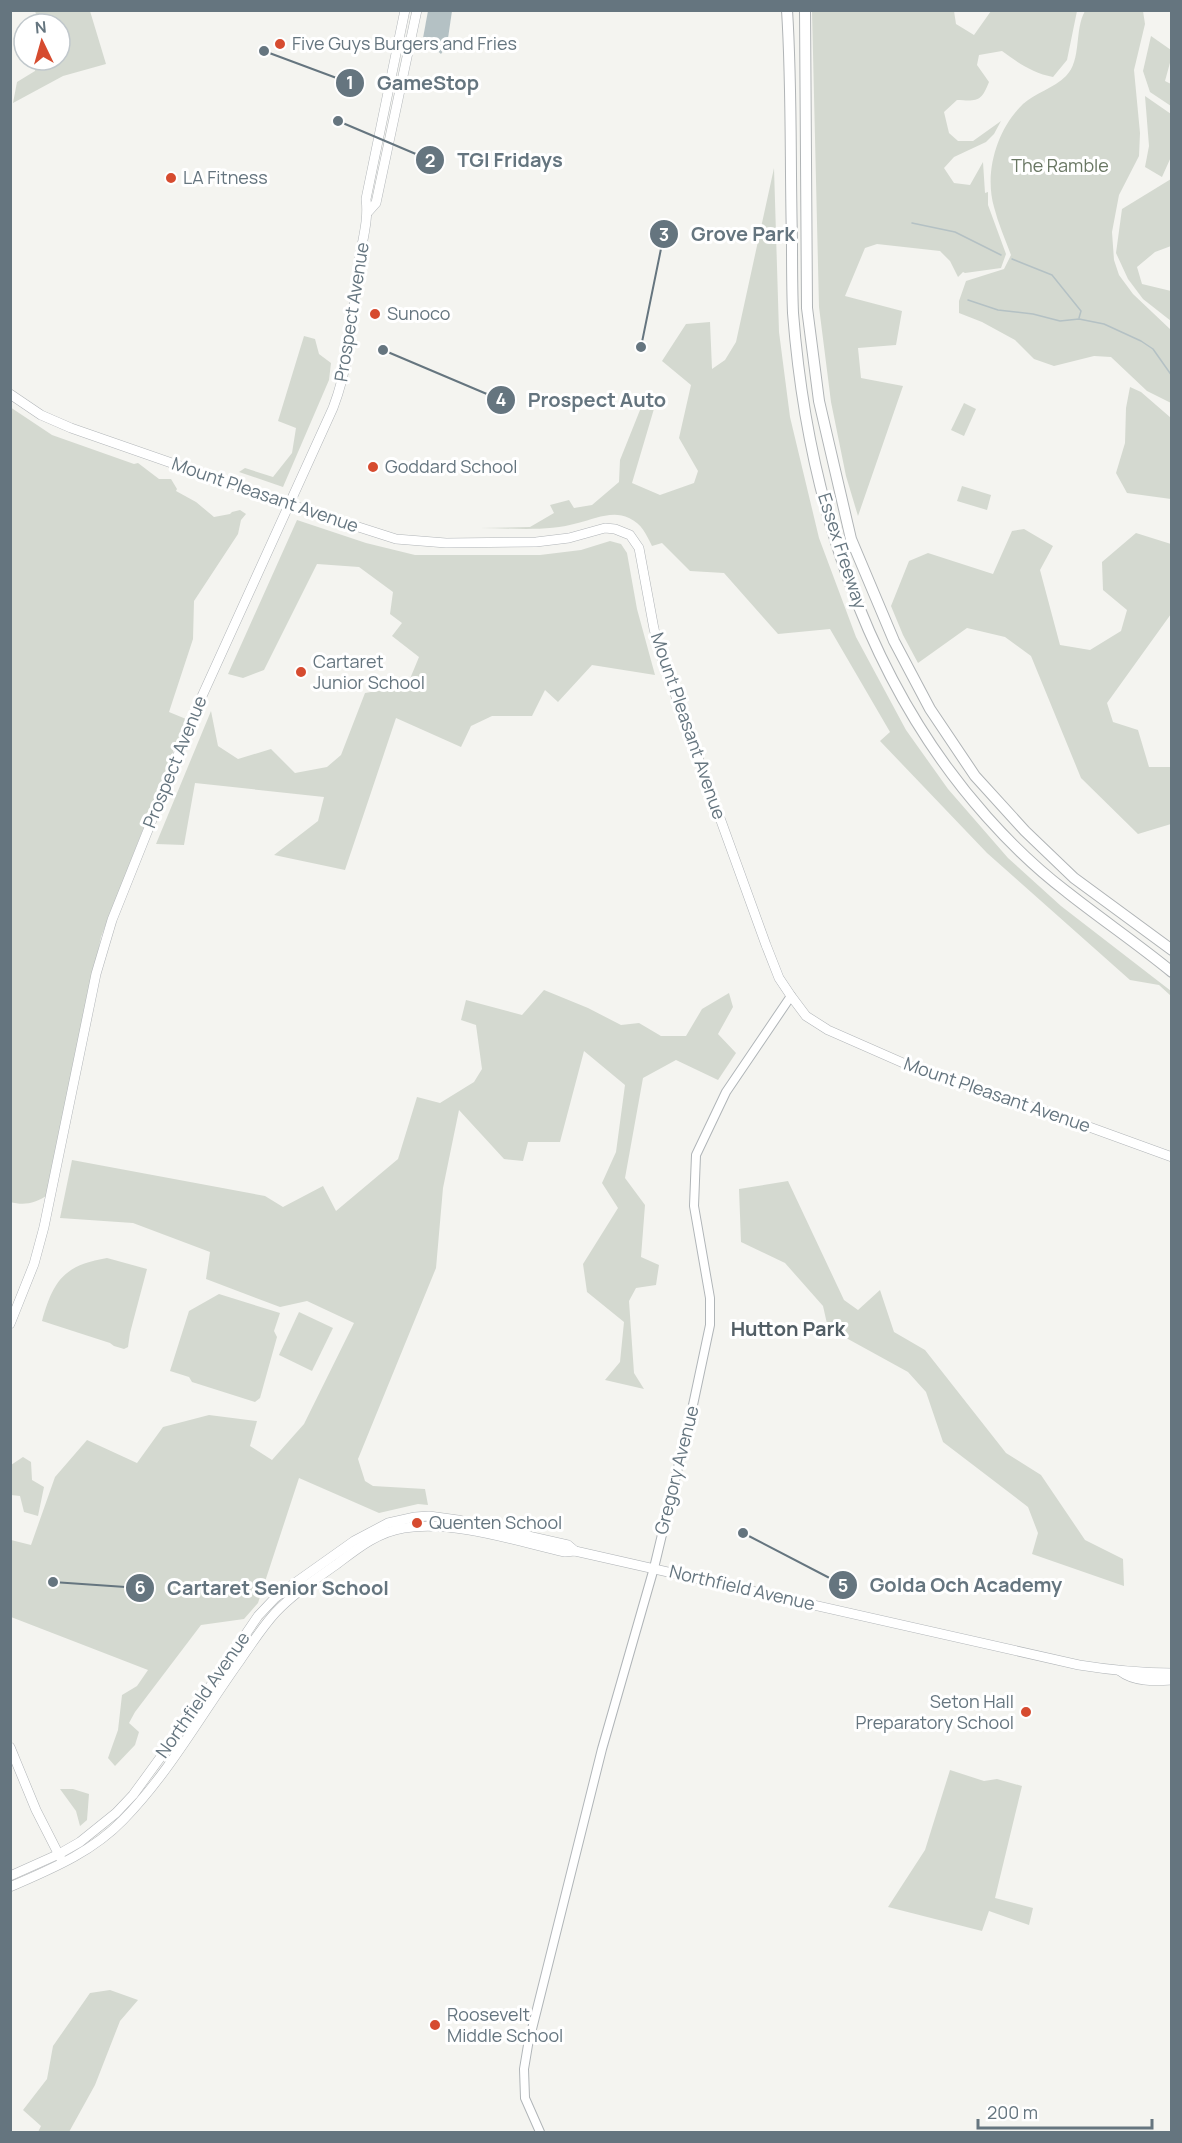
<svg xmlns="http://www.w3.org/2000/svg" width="1182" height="2143" font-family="Manrope,sans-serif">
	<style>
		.green { fill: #d4d9d0 }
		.water { fill: #b4c1c4 }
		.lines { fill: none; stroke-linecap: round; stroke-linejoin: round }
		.stream { stroke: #b4c1c4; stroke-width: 1.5 }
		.secondary-casing { stroke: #b0b5b8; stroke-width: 10 }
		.primary-casing { stroke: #b1b5b8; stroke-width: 10 }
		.highway-casing { stroke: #b0b4b6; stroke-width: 12 }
		.secondary { stroke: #fff; stroke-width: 8 }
		.primary { stroke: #fff; stroke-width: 9 }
		.highway { stroke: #fff; stroke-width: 10 }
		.poi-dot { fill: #d64b2f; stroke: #fff; stroke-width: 2 }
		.labels { text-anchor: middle; stroke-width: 6; stroke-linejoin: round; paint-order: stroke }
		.poi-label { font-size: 18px; fill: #65757f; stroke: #fff; text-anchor: start }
		.park-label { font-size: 18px; fill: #697763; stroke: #fff }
		.street-label { font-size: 18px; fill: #65757f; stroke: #fff }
		.neighbourhood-label { font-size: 20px; font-weight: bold; fill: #525e65; stroke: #fff }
		.leader { fill: none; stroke: #65757f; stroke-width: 2 }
		.callout-dot { fill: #65757f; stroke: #fff; stroke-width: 2 }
		.mark-label { font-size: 18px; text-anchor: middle; font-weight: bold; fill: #fff }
		.callout-label { font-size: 20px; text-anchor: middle; font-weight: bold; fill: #65757f; stroke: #fff; stroke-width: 6; stroke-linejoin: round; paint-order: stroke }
	</style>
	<rect width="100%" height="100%" fill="#f4f4f0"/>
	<g class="green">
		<polygon points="35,11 90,11 106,64 63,76 13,103 17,82 35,71 34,60 60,60 60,24 39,24"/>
		<path d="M812,11H954L956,24L974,35L991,11H1077L1067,60L1053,77C1033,73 1018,63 1002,51L979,55L977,65L989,82C981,102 978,101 957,100L944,112L949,133L958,141H973L1001,121L994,134L986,142L954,157L944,168L954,183L970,185L983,162L985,193L988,192V205L1006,254L1001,268L965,273L963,272L958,277L950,261L940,251L877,244L865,248L845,296L902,311L896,345L858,348L861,378L903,386L858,516L846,476L831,402L819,307Z"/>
		<path d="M1085,11H1143L1145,24L1134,70L1140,133L1139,156L1119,195L1112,232L1114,260L1119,275L1133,294L1171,330V403L1147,391L1111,357L1094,356L1054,366L1034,359L1015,340L982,322L959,313V301L966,281L1004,269L1011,255C1005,239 998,223 994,207C984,172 997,129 1023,104C1035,93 1054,88 1066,76C1082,60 1074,30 1085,11Z"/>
		<polygon points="1151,36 1171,50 1171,59 1165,81 1171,84 1171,106 1150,92 1143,71"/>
		<polygon points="1145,96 1171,114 1171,157 1162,177 1145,167 1149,146"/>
		<path d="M774,168L779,332L790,417L819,538L856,637L906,730L948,789L1008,858L1061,906L1171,991V996L1159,985L1130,980L987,853L880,741L890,732L830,629L778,634L724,573L690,571L662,543L652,546C646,534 642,524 629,518C612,510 595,519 578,523C547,532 512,528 480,528L530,527L554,513L550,505L569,500L574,508L592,505L619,482L620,460L642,405L656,402L632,483L660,495L694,483L698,471L679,438L691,385L662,361L686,324L710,322L712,369L725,360L736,342Z"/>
		<polygon points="1171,179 1171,246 1155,252 1137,267 1142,284 1171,291 1171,321 1143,299 1128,279 1116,253 1122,209"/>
		<polygon points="304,336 315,339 319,354 331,363 329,380 283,487 239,472 245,468 273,477 292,453 296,428 278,421"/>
		<polygon points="1130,387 1141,392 1171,418 1171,499 1127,493 1116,473 1125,443 1126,408"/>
		<polygon points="964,403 976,409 964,436 951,430"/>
		<path d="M10,407L52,435L134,464L138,463L159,479H171L177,489L176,491L196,502L214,517L230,514L232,512L240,510L246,514L241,520L238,534L194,601L193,639L169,712L186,719L101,937L48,1195C35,1203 25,1206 10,1202Z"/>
		<polygon points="962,486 991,495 987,510 957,501"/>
		<polygon points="297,520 366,543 415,555 540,555 581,550 610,541 621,544 627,553 637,609 655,675 592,665 558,702 545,690 532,716 492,716 471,726 461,747 396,718 345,870 274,855 318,821 324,797 195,783 184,845 156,844 211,711 218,746 238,759 271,749 295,773 327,767 341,755 365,693 407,686 419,657 392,636 402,623 390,614 393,592 359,567 317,564 264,670 243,678 228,674"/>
		<polygon points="1024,529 1053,546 1040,570 1060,645 1090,650 1121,631 1127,610 1103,590 1102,562 1136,533 1171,544 1171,614 1107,703 1113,722 1138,730 1149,767 1171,767 1171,824 1138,834 1081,778 1031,656 1005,637 967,628 918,663 903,635 891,606 909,561 928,553 993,574 1012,531"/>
		<polygon points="544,990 588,1008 621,1025 639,1023 661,1036 686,1036 702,1009 729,993 733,1007 718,1034 736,1053 718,1080 676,1060 643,1078 625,1178 645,1205 641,1257 659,1265 656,1285 636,1288 629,1301 634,1373 644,1389 605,1380 620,1362 624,1322 587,1292 583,1264 618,1208 602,1183 616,1152 625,1085 584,1051 560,1142 528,1142 523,1161 504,1159 459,1110 443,1188 436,1268 358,1459 365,1481 373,1486 425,1489 428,1505 418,1504 379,1513 299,1478 258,1603 244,1619 201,1625 135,1712 129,1723 139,1732 135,1745 115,1766 108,1758 118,1730 122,1695 137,1686 148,1670 11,1617 11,1540 31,1545 55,1477 87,1440 137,1463 163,1427 209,1415 257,1421 250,1446 272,1460 304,1424 354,1323 307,1301 280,1307 206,1279 210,1252 133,1223 60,1218 72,1160 265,1196 283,1207 323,1186 336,1211 398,1159 417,1097 440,1103 474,1082 482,1069 476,1025 461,1020 466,1000 522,1015"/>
		<polygon points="788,1181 844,1300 858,1310 880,1290 894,1332 925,1350 1006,1453 1041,1475 1085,1540 1123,1559 1124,1586 1032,1554 1038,1533 1028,1507 943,1442 926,1392 908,1372 828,1328 823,1306 785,1263 741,1242 739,1189"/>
		<path d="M107,1258L147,1269L130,1333L128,1347L124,1349L114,1346L110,1343L42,1321C53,1281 64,1265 107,1258Z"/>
		<polygon points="219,1294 280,1313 274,1331 277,1337 260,1398 255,1402 192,1382 189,1377 170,1371 189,1311"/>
		<polygon points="299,1312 333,1328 312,1371 279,1355"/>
		<polygon points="23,1457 31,1462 32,1480 44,1487 38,1516 24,1512 20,1496 11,1495 11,1465"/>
		<polygon points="950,1770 984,1781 997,1779 1022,1786 995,1898 1033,1908 1029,1925 989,1911 982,1931 888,1907 925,1850"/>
		<polygon points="60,1789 73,1789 89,1794 87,1820 80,1826 76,1811"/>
		<polygon points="110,1990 138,2000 120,2021 95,2085 69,2132 38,2132 41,2126 23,2110 47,2079 53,2046 90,1993"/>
	</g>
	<polygon class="water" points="428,11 452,11 447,45 441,54 423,38"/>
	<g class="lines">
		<g class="stream">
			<polyline points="912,223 955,232 1001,255"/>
			<polyline points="1012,259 1052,275 1081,311 1079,318"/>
			<polyline points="968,300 998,310 1033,314 1060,321 1079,319 1104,324 1141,341 1153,349 1172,376"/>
		</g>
		<defs>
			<polyline id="secondary" points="540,2132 525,2098 524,2069 528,2045 602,1749 654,1568 693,1405 710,1325 710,1298 694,1206 696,1155 726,1092 791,996"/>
			<g id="primary">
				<polyline points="368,212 376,203 417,10"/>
				<polyline points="10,394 41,415 71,428 321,515 396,539 446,543 536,542 569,538 605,528 615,529 630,535 639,548 654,629 662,658 766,945 779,978 791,996 806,1016 828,1030 910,1066 1059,1116 1172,1157"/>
				<path d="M10,1324L34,1264L44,1227L96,974L112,920L198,705L333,408C351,361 353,312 359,262C362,241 369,220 366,199L405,10"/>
				<path d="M1120,1671C1134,1682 1154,1681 1172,1680"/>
				<polyline points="10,1747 36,1810 61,1859"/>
				<polyline points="10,1876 59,1854 80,1842 116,1813 133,1795 179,1732 258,1616 275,1598 292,1585 354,1541 388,1523 415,1517 429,1516 458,1520 568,1545 575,1551"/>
				<path d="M10,1887C51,1869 91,1853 123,1820C170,1772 202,1713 241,1659C252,1643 263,1626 276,1612C294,1593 316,1579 337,1564C358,1548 378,1532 404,1528C454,1520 516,1541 565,1552L575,1551L1079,1665C1110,1670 1140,1673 1172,1673"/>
			</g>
			<g id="highway">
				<path d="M787,10C792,87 790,165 792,241C792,265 792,289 793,313C807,494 864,679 987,817C1011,844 1038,870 1067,892C1101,919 1138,944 1172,972"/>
				<polyline points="805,10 807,308 819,401 851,539 894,641 930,709 975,776 1025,831 1074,878 1172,950"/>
			</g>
		</defs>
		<use href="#secondary" class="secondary-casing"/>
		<use href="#primary" class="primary-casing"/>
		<use href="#highway" class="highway-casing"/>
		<use href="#secondary" class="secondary"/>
		<use href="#primary" class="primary"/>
		<use href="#highway" class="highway"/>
	</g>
	<g class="poi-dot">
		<circle cx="280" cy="44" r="6"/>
		<circle cx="171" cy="178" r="6"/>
		<circle cx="375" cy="314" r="6"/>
		<circle cx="373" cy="467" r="6"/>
		<circle cx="301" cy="672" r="6"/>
		<circle cx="417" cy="1523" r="6"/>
		<circle cx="1026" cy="1712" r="6"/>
		<circle cx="435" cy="2025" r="6"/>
	</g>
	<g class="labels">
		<g class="poi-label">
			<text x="292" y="50">Five Guys Burgers and Fries</text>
			<text x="183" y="184">LA Fitness</text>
			<text x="387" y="320">Sunoco</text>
			<text x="385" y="473">Goddard School</text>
			<text x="313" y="668">Cartaret<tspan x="313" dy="21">Junior School</tspan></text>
			<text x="429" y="1529">Quenten School</text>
			<text x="1014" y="1708" text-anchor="end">Seton Hall<tspan x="1014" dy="21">Preparatory School</tspan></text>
			<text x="447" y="2021">Roosevelt<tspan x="447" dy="21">Middle School</tspan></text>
		</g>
		<g class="park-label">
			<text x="1060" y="172">The Ramble</text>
		</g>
		<g class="street-label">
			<text transform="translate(352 312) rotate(-81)" y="6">Prospect Avenue</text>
			<text transform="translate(265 495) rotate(19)" y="6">Mount Pleasant Avenue</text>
			<text transform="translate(842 551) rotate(72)" y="6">Essex Freeway</text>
			<text transform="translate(688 726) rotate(71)" y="6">Mount Pleasant Avenue</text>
			<text transform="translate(175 762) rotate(-68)" y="6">Prospect Avenue</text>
			<text transform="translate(997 1095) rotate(19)" y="6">Mount Pleasant Avenue</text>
			<text transform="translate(677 1470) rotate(-76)" y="6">Gregory Avenue</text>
			<text transform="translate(742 1588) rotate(13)" y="6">Northfield Avenue</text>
			<text transform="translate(203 1695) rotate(-55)" y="6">Northfield Avenue</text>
		</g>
		<g class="neighbourhood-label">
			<text x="788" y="1336">Hutton Park</text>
		</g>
	</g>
	<path class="leader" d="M264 51L350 83M338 121L430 160M641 347L664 234M383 350L501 400M743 1533L843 1585M53 1582L140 1588"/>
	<g class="callout-dot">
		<circle cx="264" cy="51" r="6"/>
		<circle cx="338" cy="121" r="6"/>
		<circle cx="641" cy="347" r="6"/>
		<circle cx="383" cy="350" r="6"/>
		<circle cx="743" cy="1533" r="6"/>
		<circle cx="53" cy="1582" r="6"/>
		<circle cx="350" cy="83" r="15"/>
		<circle cx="430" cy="160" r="15"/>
		<circle cx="664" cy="234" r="15"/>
		<circle cx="501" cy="400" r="15"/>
		<circle cx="843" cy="1585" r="15"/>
		<circle cx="140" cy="1588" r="15"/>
	</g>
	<g class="mark-label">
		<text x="350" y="89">1</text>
		<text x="430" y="167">2</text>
		<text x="664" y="241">3</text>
		<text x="501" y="406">4</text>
		<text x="843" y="1592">5</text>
		<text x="140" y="1594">6</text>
	</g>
	<g class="callout-label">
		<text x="428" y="90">GameStop</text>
		<text x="510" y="167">TGI Fridays</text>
		<text x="743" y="241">Grove Park</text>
		<text x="597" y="407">Prospect Auto</text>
		<text x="966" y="1592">Golda Och Academy</text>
		<text x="278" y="1595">Cartaret Senior School</text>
	</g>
	<rect width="1182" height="2143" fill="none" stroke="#65757f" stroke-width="24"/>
	<g transform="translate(42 42) rotate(355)"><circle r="28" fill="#ffffff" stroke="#c1c8cc" stroke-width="1.5"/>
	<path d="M0-4.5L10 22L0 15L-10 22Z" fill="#d64b2f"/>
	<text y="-9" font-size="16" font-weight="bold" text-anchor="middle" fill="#65757f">N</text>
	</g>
	<path d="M978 2119v9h174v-9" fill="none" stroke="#65757f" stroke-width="3"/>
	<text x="987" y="2119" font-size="18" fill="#65757f" stroke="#ffffff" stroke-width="4.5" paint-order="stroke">200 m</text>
</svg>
